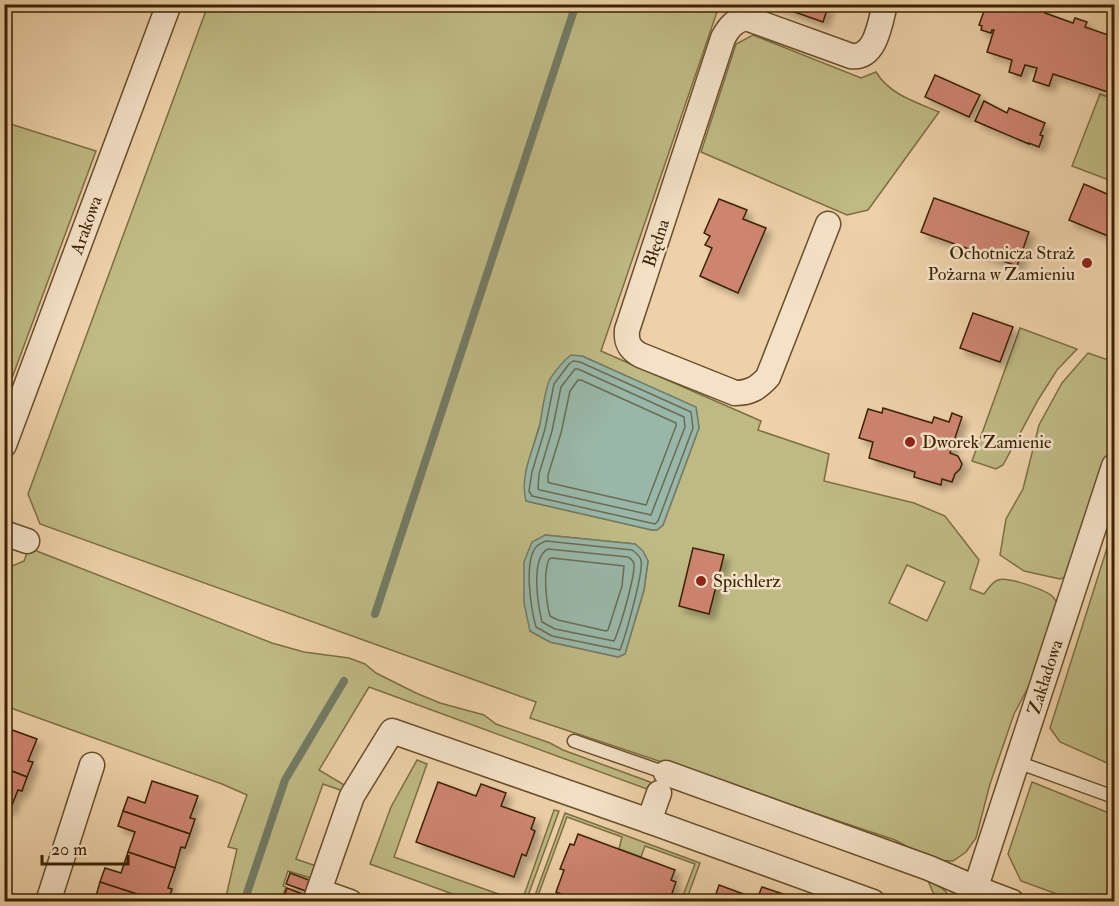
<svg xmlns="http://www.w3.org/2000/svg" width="1119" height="906" font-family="'IM FELL Double Pica',serif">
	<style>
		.green { fill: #bfba84; stroke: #7d6e42; stroke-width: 1.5; fill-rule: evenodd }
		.water { fill: #99b7a8; stroke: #737b65; stroke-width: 1.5 }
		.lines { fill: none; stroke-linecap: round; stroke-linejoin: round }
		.shore { stroke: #6a6c54; stroke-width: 1.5 }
		.stream { stroke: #737b65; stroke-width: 8 }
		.building { fill: #cd8471; stroke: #3b2201; stroke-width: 1.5; filter: url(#shadow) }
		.service-casing { stroke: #684e2b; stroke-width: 15 }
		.minor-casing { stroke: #684e2b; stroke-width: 27 }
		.service { stroke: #f4e1c7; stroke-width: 12 }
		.minor { stroke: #f4e1c7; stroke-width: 24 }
		.poi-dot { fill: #8f2418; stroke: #f4e1c7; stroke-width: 2 }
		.labels { text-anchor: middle; stroke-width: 5; stroke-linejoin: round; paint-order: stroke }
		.street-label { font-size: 18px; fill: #3b2201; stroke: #f4e1c7 }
		.poi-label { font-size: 18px; fill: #3b2201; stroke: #f4e1c7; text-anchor: start }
	</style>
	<defs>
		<filter id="shadow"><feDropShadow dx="5.5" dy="5.5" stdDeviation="3" flood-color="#0004"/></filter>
	</defs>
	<rect width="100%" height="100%" fill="#eed1a9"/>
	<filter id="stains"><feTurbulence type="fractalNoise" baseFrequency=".00333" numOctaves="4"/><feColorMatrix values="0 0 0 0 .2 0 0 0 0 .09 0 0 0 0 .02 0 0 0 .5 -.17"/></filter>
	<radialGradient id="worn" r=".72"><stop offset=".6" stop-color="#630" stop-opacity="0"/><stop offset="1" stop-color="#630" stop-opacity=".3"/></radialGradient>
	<g class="green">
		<path d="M208,5H722L719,6L601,351L761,421L758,430L829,454L824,481L914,503L945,516L979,560L970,589L984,594C988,589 992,582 998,580C1007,576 1046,590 1053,597C1055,599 1057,603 1058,606L1039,667L1014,714L990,784L976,838L966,852L953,861L932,860L895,840L530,718L536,702L40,524L28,494ZM582,356L696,408L699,428L663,525L657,530H652L526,501V471L539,427ZM545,535L635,544L648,561L644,590L625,654L618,657L550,642L530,631ZM907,565L945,582L927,621L889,603Z"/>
		<path d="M753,35L861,78L876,72C890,95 916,102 939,112L868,210L847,215L701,152L736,44Z"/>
		<polygon points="1100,94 1114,99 1114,182 1072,166"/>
		<polygon points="4,122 96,151 5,397 4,397"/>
		<polygon points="1020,328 1077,349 1057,370 1038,400 1003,465 996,469 972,461"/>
		<polygon points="1088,353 1114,362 1114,442 1074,569 1070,575 1060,579 1024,571 1000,555 1006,519 1023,489 1039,425 1062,383"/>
		<polygon points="1114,526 1114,766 1060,742 1050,728"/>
		<polygon points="29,548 272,643 304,652 349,658 365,664 376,673 416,693 440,703 484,715 496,724 550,743 563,750 650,782 655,787 655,792 369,687 319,770 346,786 343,791 323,784 296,859 316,866 311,878 288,871 283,886 286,887 281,901 225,901 237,849 228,847 247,795 222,784 5,706 5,569 24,561"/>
		<polygon points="417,760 427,764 394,857 518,901 472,901 370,864 391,807"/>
		<polygon points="1032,782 1114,815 1114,901 1076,901 1021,881 1008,854"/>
		<polygon points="554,810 559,811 526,901 522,901"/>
		<polygon points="565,813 700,863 686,901 681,901 695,864 645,846 641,857 619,849 622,837 567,817 536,901 533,901"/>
		<path d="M928,881C939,886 947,889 951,901H937Z"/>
	</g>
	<g class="water">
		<path d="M571,355L582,356L696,407L699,428L663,525L657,530H652L526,501C519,475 534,449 540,424C542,412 545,389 550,379C556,370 563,361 571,355Z"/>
		<polygon points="545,535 635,544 643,551 648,561 644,590 625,654 618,657 550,642 530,631 524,603 524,562 532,542"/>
	</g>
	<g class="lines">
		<g class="shore">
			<polygon points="573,361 580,362 691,412 693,428 658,521 655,524 532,496 529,491 532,472 545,429 554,384 569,364"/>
			<polygon points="575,369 578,369 684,417 685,427 651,515 540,490 538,489 539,474 552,431 561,387"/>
			<polygon points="578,380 581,380 676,423 676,426 646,505 550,483 548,482 548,475 561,433 570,391"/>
			<path d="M546,541L632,550C635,552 639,555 641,560C644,572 625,637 620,650L552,636L536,627C531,609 523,560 537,546C538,545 545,541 546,541Z"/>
			<path d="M548,549L628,557C631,559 633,560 634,564C635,577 620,628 614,641L555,629L542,622C538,605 530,558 548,549Z"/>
			<path d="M552,558L624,566L622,586L608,630L606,631L558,620L550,616C546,601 543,574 549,559Z"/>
		</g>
		<g class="stream">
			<polyline points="375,614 576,4"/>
			<polyline points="244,902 285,780 344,681"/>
		</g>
	</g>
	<g class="building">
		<polygon points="772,4 829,4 823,22"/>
		<polygon points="980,4 1018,4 1035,10 1036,4 1038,4 1047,7 1045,13 1073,23 1075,18 1087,22 1085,27 1114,37 1114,94 1053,74 1049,86 1033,81 1037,68 1025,65 1021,76 1009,72 1012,60 987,52 994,30 992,30 991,33 981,30 982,26 979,25 985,8 979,6"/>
		<polygon points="935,75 980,95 969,117 925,97"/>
		<polygon points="984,101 1007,113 1009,108 1045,123 1040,135 1043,136 1039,147 1029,143 1029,144 975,121"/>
		<polygon points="1084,184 1114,197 1114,234 1113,238 1069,220"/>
		<polygon points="934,198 1029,232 1017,266 921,232"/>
		<polygon points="719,199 747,210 743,219 766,228 738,293 700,276 712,248 705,245 710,236 704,233"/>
		<polygon points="973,313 1013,327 1000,362 960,348"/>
		<polygon points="883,408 932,423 934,417 949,422 952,413 962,417 950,453 958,456 962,464 960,469 955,474 952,482 942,479 941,485 914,477 915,472 869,458 873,442 859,438 868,409 882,413"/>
		<polygon points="693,548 724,555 709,614 679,606"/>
		<polygon points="4,727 37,739 28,761 33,762 27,777 4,768"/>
		<polygon points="4,768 27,777 22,791 18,790 10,810 4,808"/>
		<polygon points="152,781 198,796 190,818 195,819 190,834 123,811 128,797 145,803"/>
		<polygon points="438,782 476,796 481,784 506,793 501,806 535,818 531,829 535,831 526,856 522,854 514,877 416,842"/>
		<polygon points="123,811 190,834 185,848 181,847 175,868 128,852 135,832 118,826"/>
		<polygon points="578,834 675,870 671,880 676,882 669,902 580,902 556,892 564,870 560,869 570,844 574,845"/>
		<polygon points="128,852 175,868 168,888 172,889 168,902 161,902 100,882 105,868 121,873"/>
		<polygon points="290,873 309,880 306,891 286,884"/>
		<polygon points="100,882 161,902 111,902 96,896"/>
		<polygon points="719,885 757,899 762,887 786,895 784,902 709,902 711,895 715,897"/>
		<polygon points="287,888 305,895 302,902 282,902"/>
	</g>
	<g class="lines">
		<defs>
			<g id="service">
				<polyline points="574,741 666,773 664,778"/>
				<polyline points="1017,762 1114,797"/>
			</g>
			<g id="minor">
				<path d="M828,224L768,377C758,388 750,393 735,393L640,355C629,349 626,342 627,330L723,38C729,27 734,21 746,18L851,56C876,59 880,23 885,4"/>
				<polyline points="4,445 169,4"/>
				<polyline points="4,533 27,541"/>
				<polyline points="666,773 929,868 975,888 1012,902"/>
				<polyline points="649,821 659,793"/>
				<polyline points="319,891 350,902"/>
				<polyline points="48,902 92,765"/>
				<polyline points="315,902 352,796 392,731 649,821 873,902"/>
				<polyline points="971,902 1114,466"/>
			</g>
		</defs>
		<use href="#service" class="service-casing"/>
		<use href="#minor" class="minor-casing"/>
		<use href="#service" class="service"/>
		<use href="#minor" class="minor"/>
	</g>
	<g class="poi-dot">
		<circle cx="1087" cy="263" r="6"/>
		<circle cx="910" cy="442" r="6"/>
		<circle cx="701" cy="581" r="6"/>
	</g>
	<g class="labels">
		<g class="street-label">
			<text transform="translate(86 225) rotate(-70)" y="6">Arakowa</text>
			<text transform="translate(656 243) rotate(-72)" y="6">Błędna</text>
			<text transform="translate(1045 677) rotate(-72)" y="6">Zakładowa</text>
		</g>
		<g class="poi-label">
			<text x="1075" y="259" text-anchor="end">Ochotnicza Straż<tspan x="1075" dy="21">Pożarna w Zamieniu</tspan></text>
			<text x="922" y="448">Dworek Zamienie</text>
			<text x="713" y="587">Spichlerz</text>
		</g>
	</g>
	<rect width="1119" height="906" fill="none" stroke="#eed1a9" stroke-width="24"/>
	<rect x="6" y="6" width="1107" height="894" fill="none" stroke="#3b2201" stroke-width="3"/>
	<rect x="12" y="12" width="1095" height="882" fill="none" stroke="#3b2201" stroke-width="1.5"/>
	<path d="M42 855v9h86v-9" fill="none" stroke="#3b2201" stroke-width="3"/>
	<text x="51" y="855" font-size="18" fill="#3b2201" stroke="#f4e1c7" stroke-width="4.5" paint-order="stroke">20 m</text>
	<rect width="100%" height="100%" filter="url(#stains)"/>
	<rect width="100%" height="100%" fill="url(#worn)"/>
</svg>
